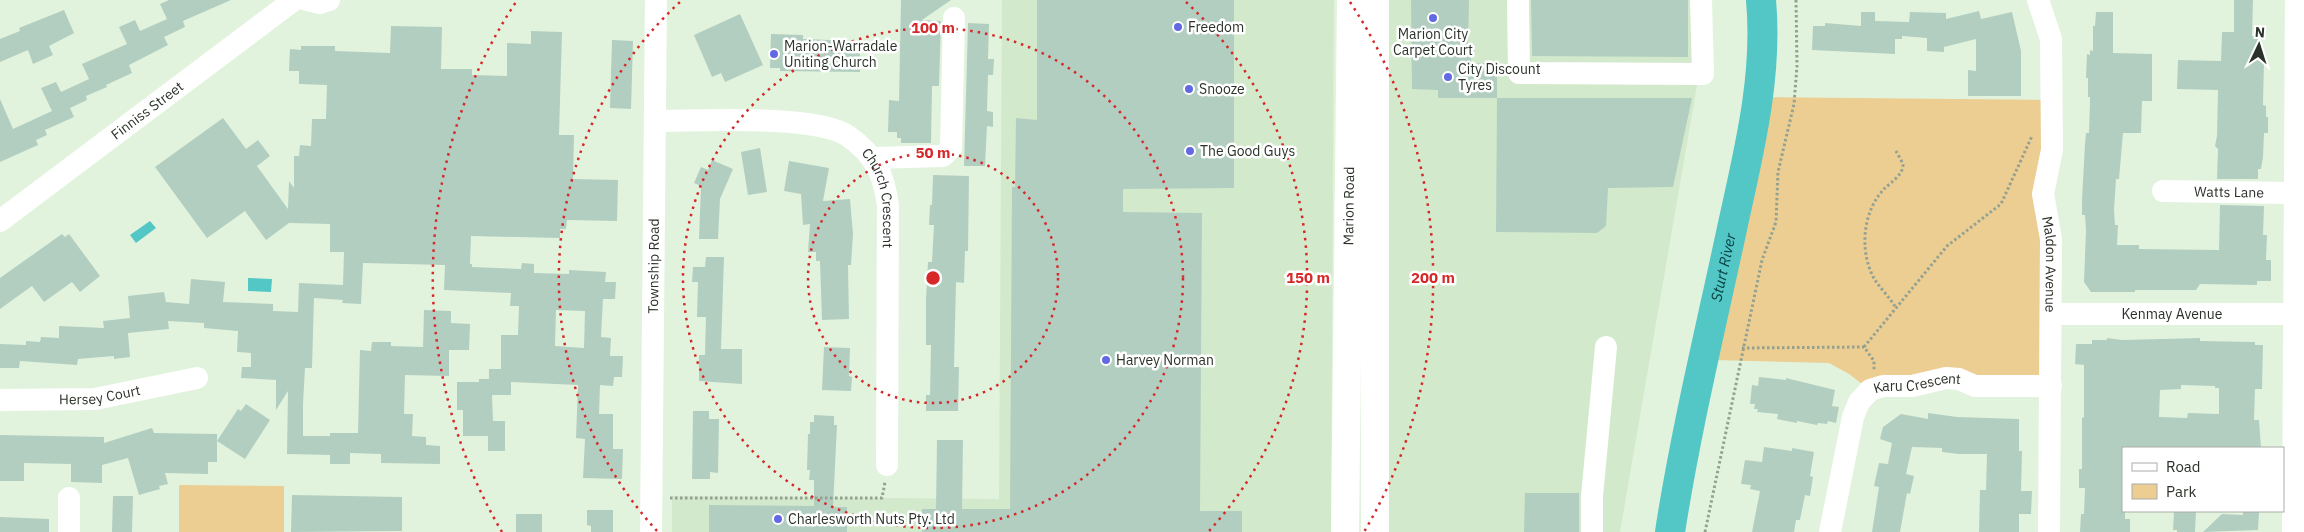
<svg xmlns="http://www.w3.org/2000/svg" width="2304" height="532" font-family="'IBM Plex Sans',sans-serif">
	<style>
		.built { fill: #d3e9cc }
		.green { fill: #ecce93 }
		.water { fill: #52c7c6 }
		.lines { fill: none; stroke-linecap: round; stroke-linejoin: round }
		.river { stroke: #52c7c6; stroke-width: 30 }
		.building { fill: #b2cec1; fill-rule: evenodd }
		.path { stroke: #94a191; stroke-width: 3; stroke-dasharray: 2.5 2.5; stroke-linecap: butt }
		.minor { stroke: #fff; stroke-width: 22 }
		.major { stroke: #fff; stroke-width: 28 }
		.ring { fill: none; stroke: #d62828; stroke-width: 2.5; stroke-dasharray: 2.5 5 }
		.poi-dot { fill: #6269e2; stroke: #fff; stroke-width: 2 }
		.labels { text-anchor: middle; stroke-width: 5; stroke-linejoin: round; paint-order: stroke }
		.poi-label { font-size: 14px; fill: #2b3229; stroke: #fff; text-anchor: start }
		.street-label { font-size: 14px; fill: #2b3229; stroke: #fff }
		.water-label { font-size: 15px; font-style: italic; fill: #084040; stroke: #fff }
		.centre { fill: #d62828; stroke: #fff; stroke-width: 2.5 }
		.ring-label { font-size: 15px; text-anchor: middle; font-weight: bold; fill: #d62828; stroke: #fff; stroke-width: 5; stroke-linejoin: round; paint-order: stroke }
	</style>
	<rect width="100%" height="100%" fill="#e2f3dd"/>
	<g class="built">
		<polygon points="1002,0 1334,0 1331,532 672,532 672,496 999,499"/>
		<polygon points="1389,0 1697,0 1700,68 1620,532 1388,532"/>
	</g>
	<g class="green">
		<polygon points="1766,97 2047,100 2047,380 1866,387 1849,374 1829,363 1714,360"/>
		<polygon points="179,485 284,486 284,532 179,532"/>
	</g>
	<g class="water">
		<polygon points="150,221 156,228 136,243 130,235"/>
		<polygon points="248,278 272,279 271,292 248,291"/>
	</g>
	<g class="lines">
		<path class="river" id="s1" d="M1670,532C1686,429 1711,327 1733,224C1749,151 1768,76 1761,0"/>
	</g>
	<g class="building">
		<polygon points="169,0 231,0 183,21 185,27 164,37 168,45 129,65 132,73 106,85 107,87 86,96 87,100 70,108 74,117 45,130 47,135 36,140 38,145 0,162 0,99 13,129 52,111 41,88 56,82 61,92 89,79 82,64 127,44 119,27 135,20 140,31 167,19 160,4"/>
		<polygon points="901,0 951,0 922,20 941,21 939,86 932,86 931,143 901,143 901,138 897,138 897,132 888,132 889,100 899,101"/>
		<polygon points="1037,0 1234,0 1234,188 1123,189 1123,212 1202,213 1200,511 1242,511 1242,532 922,532 922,509 936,509 937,440 963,440 962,509 1010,509 1012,187 1015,187 1016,118 1037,120"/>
		<polygon points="1411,0 1469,0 1468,53 1471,53 1471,63 1497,63 1497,98 1438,98 1438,90 1412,89"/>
		<polygon points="1531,0 1688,0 1688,57 1532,56"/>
		<polygon points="2234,0 2253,0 2252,36 2258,36 2258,61 2264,61 2263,105 2266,106 2266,117 2268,117 2268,133 2264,133 2263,157 2261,169 2258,169 2258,179 2217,179 2218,149 2215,146 2217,136 2218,90 2177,89 2178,60 2221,61 2222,32 2234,32"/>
		<polygon points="64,10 74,33 49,46 53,55 33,64 28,50 0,62 0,39 20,31 19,28"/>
		<polygon points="1979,11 1981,19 2012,12 2021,51 2021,96 1968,96 1968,70 1976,71 1976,39 1944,47 1944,52 1927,51 1927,38 1902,36 1902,39 1895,39 1895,54 1812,50 1813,26 1825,26 1825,23 1861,26 1861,12 1875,12 1875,21 1909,22 1910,12 1946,13 1946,19"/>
		<polygon points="2096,12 2113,12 2113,53 2152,54 2152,101 2142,101 2141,133 2123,133 2119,179 2116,179 2114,210 2115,225 2118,225 2117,245 2139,245 2139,249 2219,250 2220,205 2264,206 2263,235 2267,235 2266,260 2271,260 2271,281 2257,281 2257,285 2200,284 2196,290 2135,290 2135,292 2091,292 2084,282 2086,230 2085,215 2082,215 2082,200 2085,144 2086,133 2089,133 2090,102 2090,97 2088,97 2088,78 2086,78 2087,54 2090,55 2090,50 2093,51 2093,26 2095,26"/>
		<polygon points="740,14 763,65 725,82 721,73 712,77 694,35"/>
		<polygon points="968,23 989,24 988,59 994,59 993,75 988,75 987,111 993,112 993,127 987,126 985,166 964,166"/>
		<path d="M391,26L442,27L441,69H472V75L507,76V43L531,44V31L562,32L559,135H574L573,179L618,180L617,221L567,220L566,229H560V238L471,236L470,264H472V267L521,269L522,263L534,264V273L569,274V270L606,272L605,282H616L615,299H603L601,337L611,338L610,356H623L622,377H614L613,386L600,385L599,414H613V449H623L622,479L583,478L585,439L576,438L578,385L511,382V395H492L493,421H505V451H488V436H463V410H457V382H479V379H489V369H501V335H518L519,306H510L511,293L444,290L445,265L363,263L361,304L342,303L343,300L314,298L312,368H305L303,404V436H330V433H358L360,350L371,351L372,342H391V346L423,347L424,310L451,311V323L470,324L469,350H449V376L405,375L404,414H413L412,436L426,437V445L440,446V464L381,463V454L350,453V464H330V455L287,454L288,391L276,410V380L241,378L242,367H251V353L237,352L238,331L204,328V323L168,321L169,329L128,333L130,357L114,359V356L78,359L77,365L20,361L19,368H0V344L26,345V341L40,342L41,337L59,338V326L104,328L103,321L130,318L128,296L164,292L166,302L189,304L191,279L225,282L223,302L273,304V311L298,312L299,283L343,285L344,252H330V224L289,223L266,240L245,211L207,238L155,167L223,118L246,149L258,140L270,156L257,166L288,209L289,181L294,188V156H299L300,145L311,146L312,119H326L327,85L299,84V71H289L290,49L301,50V46H335V51L390,53ZM556,310L585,311L584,348L555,346Z"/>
		<polygon points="771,34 803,35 803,39 860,41 860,72 780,71 780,68 770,68"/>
		<polygon points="612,40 633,41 631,109 610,108"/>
		<polygon points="1497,98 1692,98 1673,187 1608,188 1606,226 1597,233 1496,232"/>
		<polygon points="760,148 767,192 748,195 741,152"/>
		<polygon points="712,160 733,169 720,199 718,239 699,239 701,186 694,183 701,167 708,170"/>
		<polygon points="789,161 829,168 823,201 850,199 853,234 851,265 848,265 849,319 822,320 820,261 816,261 816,252 808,252 810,224 803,225 801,194 784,191"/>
		<polygon points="933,175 969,176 968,251 965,251 964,283 956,282 954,367 959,367 958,411 926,411 926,395 930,395 931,345 926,345 926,299 928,262 932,262 934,225 929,225 930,205 932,205"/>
		<polygon points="62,234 65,237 69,234 100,276 80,292 72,282 44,302 32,286 0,309 0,278"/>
		<polygon points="706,257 724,257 721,349 742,349 742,384 699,381 699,355 705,355 706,317 697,317 698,282 692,282 693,267 705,267"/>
		<path d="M2107,338L2122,340L2200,338V341L2255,342V345H2263L2262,389H2255L2254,420H2259L2261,448H2123V511H2125V519H2130V532H2080L2081,514H2084L2085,488H2079V469H2082V418L2084,417V365L2075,364L2076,344H2092V340H2107ZM2181,385L2215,386V388H2219V414L2188,413L2187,418L2159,417L2160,390L2181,389Z"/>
		<polygon points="824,347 850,348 849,376 852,377 851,391 822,390"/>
		<polygon points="1759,377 1786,380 1786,378 1835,390 1832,406 1839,407 1836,423 1828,421 1827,424 1818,423 1817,425 1797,421 1797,423 1777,419 1778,414 1757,412 1758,409 1754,409 1755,404 1750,404 1752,385 1758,386"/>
		<polygon points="246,404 270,420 245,459 217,441 238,409 241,411"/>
		<polygon points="693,411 709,411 709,419 719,419 718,473 710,472 710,479 692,479"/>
		<polygon points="1928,413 1957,417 2019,419 2019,451 2022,451 2021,491 2032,491 2031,514 2019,514 2019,532 1979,532 1980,490 1986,490 1987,454 1959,454 1942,452 1942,448 1912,447 1906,474 1914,476 1910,494 1907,493 1900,532 1872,532 1879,487 1874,486 1879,463 1888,464 1892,443 1880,439 1883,427 1901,414 1928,419"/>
		<polygon points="814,415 834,416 834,425 837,425 833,507 847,507 847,532 709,532 709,505 814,506 814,480 809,480 810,470 807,470 808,434 810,434 810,422 814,422"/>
		<polygon points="152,428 154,433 217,434 217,462 208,462 208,474 165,473 168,484 159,486 160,489 139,495 128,458 102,465 102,483 71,482 71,464 24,463 24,481 0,481 0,435 104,437 104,443"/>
		<polygon points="1764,447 1792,451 1792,448 1814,452 1810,476 1813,477 1810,496 1805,495 1800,520 1796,520 1794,532 1752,532 1760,491 1750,489 1751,485 1741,484 1745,460 1762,462"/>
		<polygon points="1525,493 1579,493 1579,532 1524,532"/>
		<polygon points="292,495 402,497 402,531 291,532"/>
		<polygon points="113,496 133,496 132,532 112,532"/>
		<polygon points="587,510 613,510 613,532 591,532 591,526 587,525"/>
		<polygon points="2174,511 2196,511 2195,532 2177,532 2177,530 2173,530"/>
		<polygon points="2243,512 2259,512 2258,530 2203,532 2222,514 2243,515"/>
		<rect x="516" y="514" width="26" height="18"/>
		<polygon points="0,517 49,519 49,532 0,532"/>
	</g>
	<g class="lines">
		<g class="path">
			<path d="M1896,151C1898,155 1902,161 1903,165C1903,175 1890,183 1884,189C1862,212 1859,253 1875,280C1881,289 1890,298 1896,308"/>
			<polyline points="1864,347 1947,246 2001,204 2032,136"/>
			<polyline points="1742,348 1864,347 1874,361 1874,370"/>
			<polyline points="670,498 882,498 885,482"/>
			<polyline points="1705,532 1762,260 1776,222 1778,172 1794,104 1797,66 1796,0"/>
		</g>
		<g class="minor">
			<polyline points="307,0 320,3 329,0"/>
			<polyline points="1518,0 1519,73 1703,74 1701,0"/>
			<path id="s2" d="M2038,0L2051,39L2052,150L2043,194L2051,239L2049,532"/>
			<path id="s3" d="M655,121C698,121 816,114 848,136C875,155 884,174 888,206L887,465"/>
			<polyline points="872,158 943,156 951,148 954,18"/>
			<path id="s4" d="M2163,191L2296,193"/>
			<path id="s5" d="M0,221L294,0"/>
			<path id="s6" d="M2052,314H2294"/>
			<path id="s7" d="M0,400L95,399L197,378"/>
			<polyline points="69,532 69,498"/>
			<path id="s8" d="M651,532L656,0"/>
			<polyline points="1592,532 1592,496 1606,347"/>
			<path id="s9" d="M1830,532L1853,417L1859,402L1870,390L1883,386H1912L1946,378L1959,379L1975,386H2051"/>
			<polyline points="2293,532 2296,0"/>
		</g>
		<g class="major">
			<path id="s10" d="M1345,532L1351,0"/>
			<polyline points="1375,532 1375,0"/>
		</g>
	</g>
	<g class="ring">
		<circle cx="933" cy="278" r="125"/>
		<circle cx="933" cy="278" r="250"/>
		<path d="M657 531A375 375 0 0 1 680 2M1186 2A375 375 0 0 1 1209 531"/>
		<path d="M502 532A500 500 0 0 1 516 2M1350 2A500 500 0 0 1 1364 532"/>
	</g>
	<g class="poi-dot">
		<circle cx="1433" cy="18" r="5"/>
		<circle cx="1178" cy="27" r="5"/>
		<circle cx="774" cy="54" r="5"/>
		<circle cx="1448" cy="77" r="5"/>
		<circle cx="1189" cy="89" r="5"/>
		<circle cx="1190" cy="151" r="5"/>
		<circle cx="1106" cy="360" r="5"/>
		<circle cx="778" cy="519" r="5"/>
	</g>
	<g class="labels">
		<g class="poi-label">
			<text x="1188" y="32">Freedom</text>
			<text x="1433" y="39" text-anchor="middle">Marion City<tspan x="1433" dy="16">Carpet Court</tspan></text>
			<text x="784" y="51">Marion-Warradale<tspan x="784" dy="16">Uniting Church</tspan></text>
			<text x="1458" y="74">City Discount<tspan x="1458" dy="16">Tyres</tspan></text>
			<text x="1199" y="94">Snooze</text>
			<text x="1200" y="156">The Good Guys</text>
			<text x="1116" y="365">Harvey Norman</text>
			<text x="788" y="524">Charlesworth Nuts Pty. Ltd</text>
		</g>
		<g class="street-label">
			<text dy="5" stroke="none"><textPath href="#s5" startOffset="184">Finniss Street</textPath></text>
			<text dy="5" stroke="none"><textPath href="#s4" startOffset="66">Watts Lane</textPath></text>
			<text dy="5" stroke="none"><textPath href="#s3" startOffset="269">Church Crescent</textPath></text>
			<text dy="5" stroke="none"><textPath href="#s10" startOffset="326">Marion Road</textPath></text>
			<text dy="5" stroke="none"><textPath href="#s2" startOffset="268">Maldon Avenue</textPath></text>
			<text dy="5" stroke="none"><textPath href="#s8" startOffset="266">Township Road</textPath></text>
			<text dy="5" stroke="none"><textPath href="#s6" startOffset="120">Kenmay Avenue</textPath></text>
			<text dy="5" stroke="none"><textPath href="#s9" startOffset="198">Karu Crescent</textPath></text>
			<text dy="5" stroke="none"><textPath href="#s7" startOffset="100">Hersey Court</textPath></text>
		</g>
		<g class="water-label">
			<text dy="5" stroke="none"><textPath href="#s1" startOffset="270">Sturt River</textPath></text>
		</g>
	</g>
	<circle cx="933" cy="278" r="8" class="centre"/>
	<g class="ring-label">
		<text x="933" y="33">100 m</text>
		<text x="933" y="158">50 m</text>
		<text x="1308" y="283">150 m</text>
		<text x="1433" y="283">200 m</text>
	</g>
	<rect x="2122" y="447" width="162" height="65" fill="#ffffff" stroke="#aaada9"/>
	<rect x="2132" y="463" width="25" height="8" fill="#ffffff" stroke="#aaada9"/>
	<text x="2166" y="472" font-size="15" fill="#2b3229">Road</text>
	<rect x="2132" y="484" width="25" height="15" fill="#ecce93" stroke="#aaada9"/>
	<text x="2166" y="497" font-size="15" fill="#2b3229">Park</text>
	<g transform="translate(2259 45) rotate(4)" stroke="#ffffff" stroke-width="4" paint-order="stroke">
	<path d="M0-4L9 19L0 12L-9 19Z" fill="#2b3229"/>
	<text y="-8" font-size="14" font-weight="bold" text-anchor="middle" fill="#2b3229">N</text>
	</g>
</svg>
